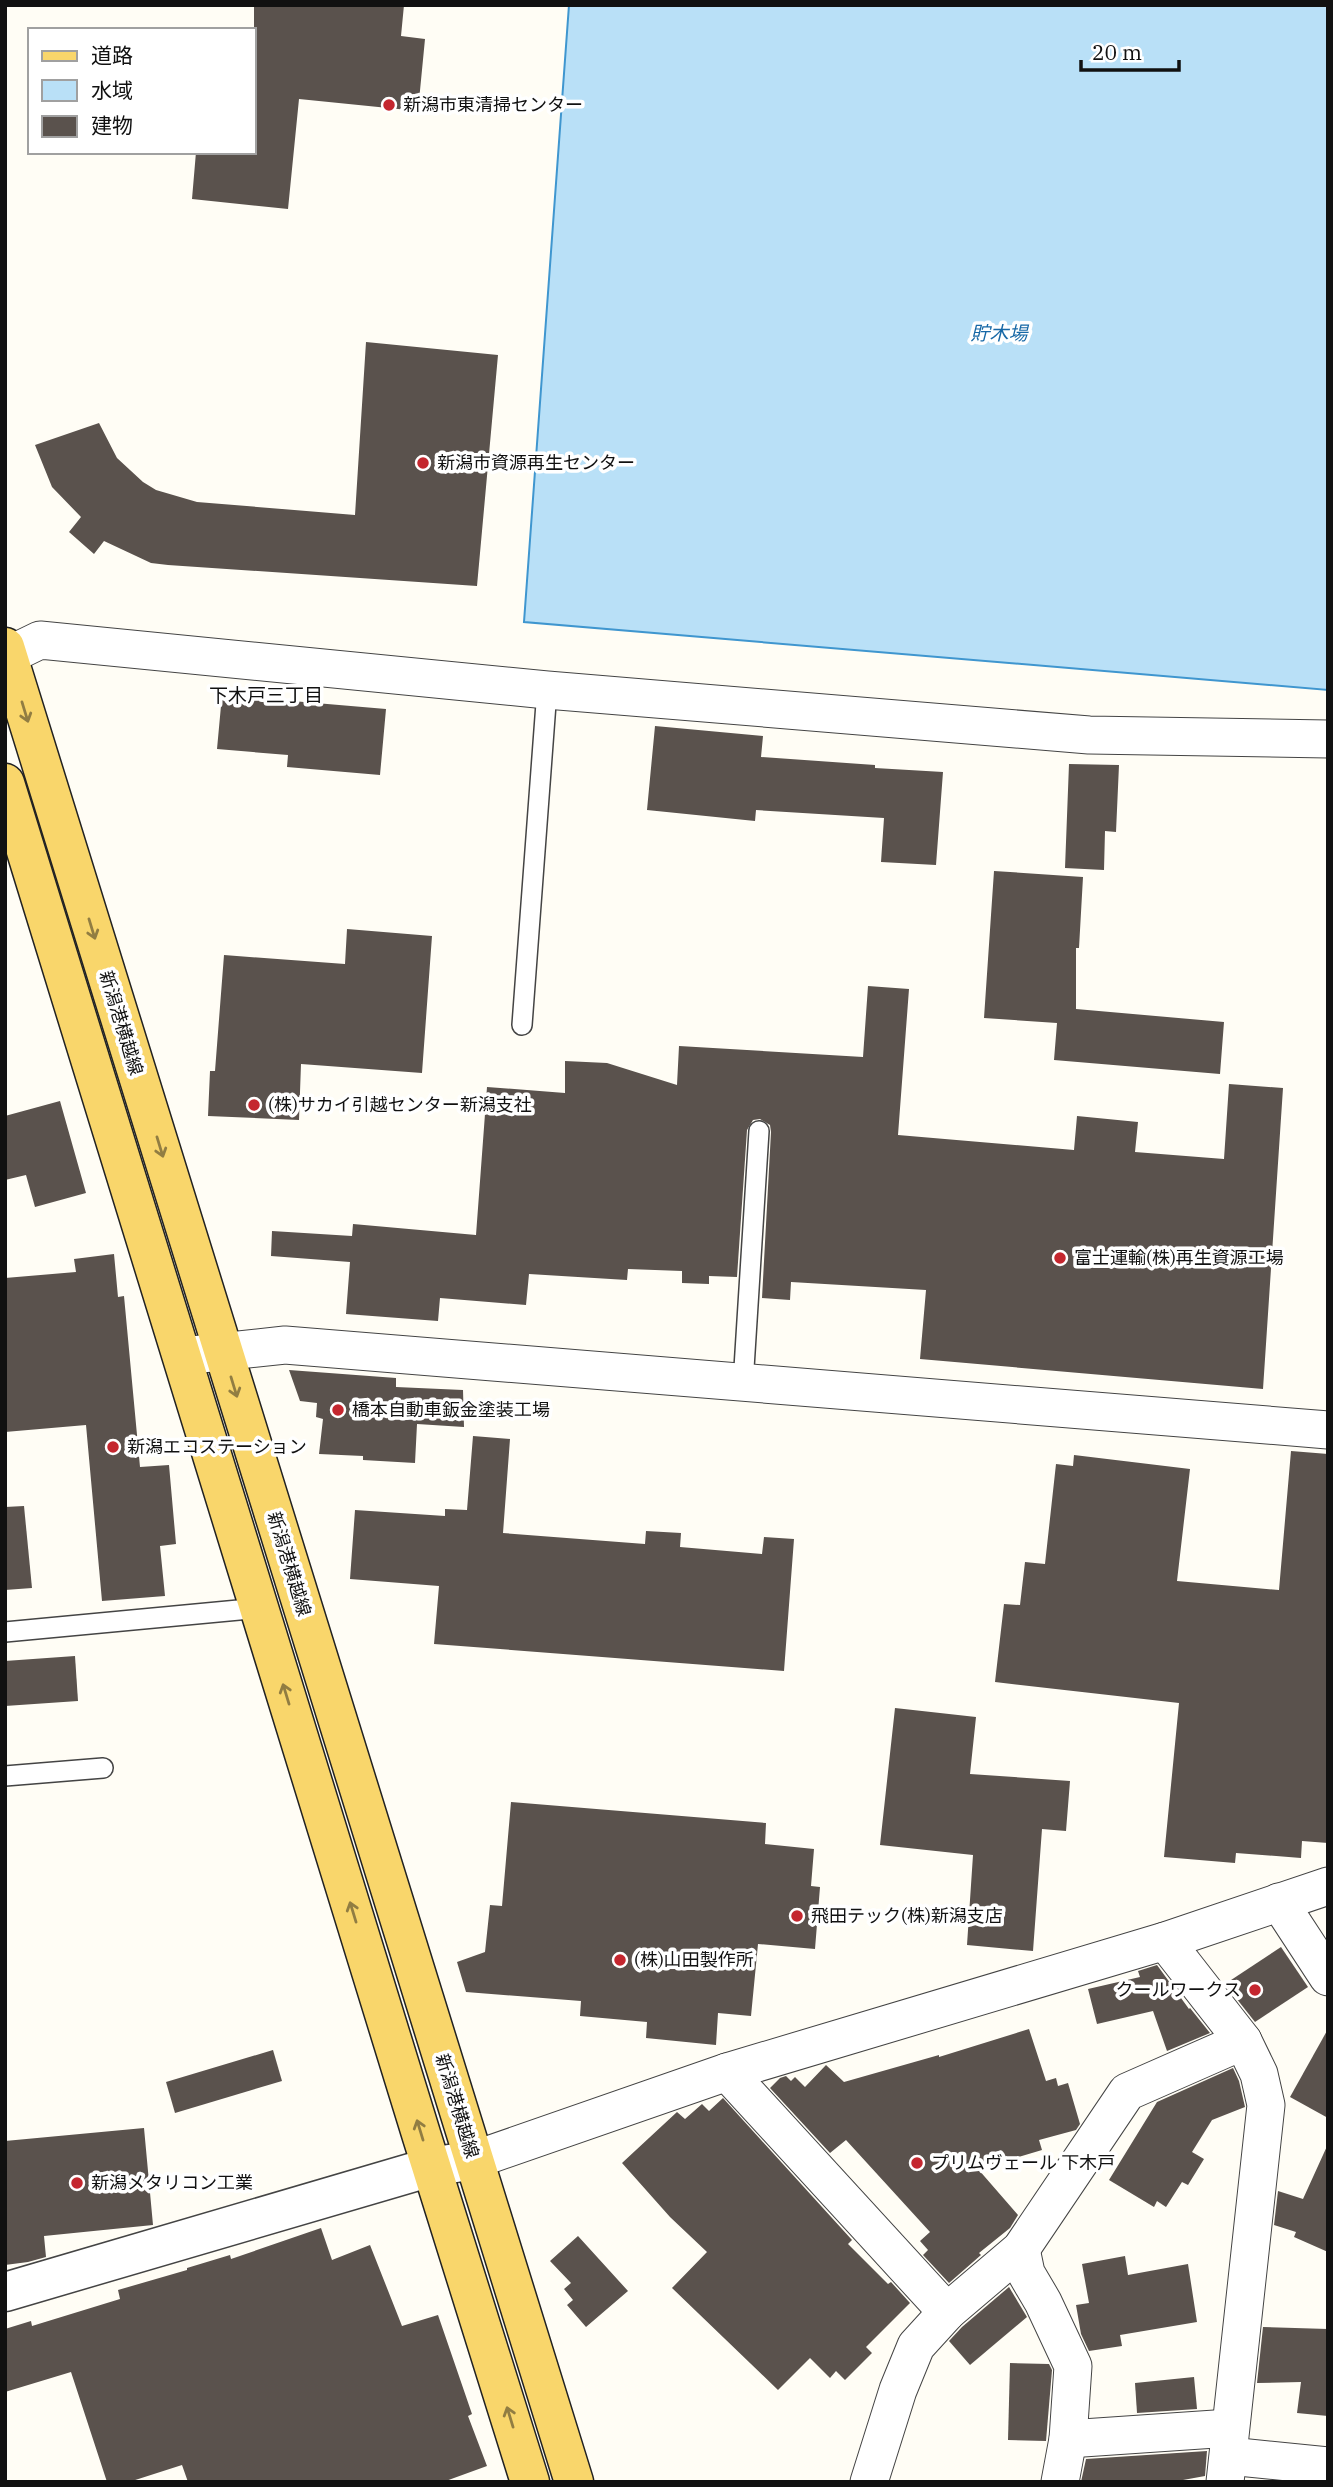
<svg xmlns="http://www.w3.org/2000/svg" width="1333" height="2487" font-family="'IBM Plex Serif','Noto Sans JP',serif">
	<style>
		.water { fill: #b9e0f7; stroke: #3f96cf; stroke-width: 2 }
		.building { fill: #5a524d }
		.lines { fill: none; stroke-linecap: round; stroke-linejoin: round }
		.service-casing { stroke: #444; stroke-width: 22 }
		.minor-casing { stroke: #444; stroke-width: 39 }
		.tertiary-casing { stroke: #444; stroke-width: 41 }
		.primary-casing { stroke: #222; stroke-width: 41 }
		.service { stroke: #fff; stroke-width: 19 }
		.minor { stroke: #fff; stroke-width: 37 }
		.tertiary { stroke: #fff; stroke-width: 38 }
		.primary { stroke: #f9d66b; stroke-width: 38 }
		.oneway { stroke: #917d42 }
		.poi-dot { fill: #c4262e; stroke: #fff; stroke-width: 2.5 }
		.labels { text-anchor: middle; stroke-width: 7; stroke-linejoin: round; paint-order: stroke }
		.poi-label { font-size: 18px; fill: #111; stroke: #fff; text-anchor: start }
		.street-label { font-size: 18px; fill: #111; stroke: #fff }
		.water-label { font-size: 19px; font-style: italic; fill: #1768a6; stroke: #fff }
		.neighbourhood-label { font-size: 19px; fill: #111; stroke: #fff }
	</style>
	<rect width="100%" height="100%" fill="#fffdf5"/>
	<polygon class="water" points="569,5 1328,5 1328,690 524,622"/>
	<g class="building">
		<polygon points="254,5 404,5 401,36 425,39 418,111 299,99 288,209 192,199 196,152 254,152"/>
		<polygon points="366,342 498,355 477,586 168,565 151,563 104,541 94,554 69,532 81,517 52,487 35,445 99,423 117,458 143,482 156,490 197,502 355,515"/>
		<polygon points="222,695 386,709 380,775 287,767 288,755 217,749"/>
		<polygon points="655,726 763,736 761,757 875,765 875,768 943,772 936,865 881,862 884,818 756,810 755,821 647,810"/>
		<polygon points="1069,764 1119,765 1116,832 1105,831 1104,870 1065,868"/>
		<polygon points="994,871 1083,877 1079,948 1076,948 1076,1009 1224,1022 1220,1074 1054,1060 1057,1023 984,1018"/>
		<polygon points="347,929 432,936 422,1073 301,1064 299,1120 208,1116 210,1071 215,1071 224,955 345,964"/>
		<polygon points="868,986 909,989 898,1135 1074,1150 1077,1116 1138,1122 1135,1152 1224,1159 1229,1084 1283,1088 1263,1389 920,1359 926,1290 791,1282 790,1300 762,1298 771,1132 770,1125 760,1119 753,1120 747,1130 737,1277 709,1276 709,1284 682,1283 682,1271 628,1269 627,1280 529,1274 526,1305 440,1298 438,1321 346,1314 350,1262 271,1256 272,1231 352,1236 353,1224 476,1235 487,1087 565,1093 565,1061 607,1063 677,1085 679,1046 863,1057"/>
		<polygon points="60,1101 86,1193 35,1207 26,1175 5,1180 5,1116"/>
		<polygon points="114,1254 118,1297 124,1296 140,1467 169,1465 176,1544 160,1546 165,1596 102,1601 86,1425 5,1432 5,1278 76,1272 74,1259"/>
		<polygon points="289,1370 396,1378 396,1387 463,1390 464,1427 417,1424 415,1463 363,1460 363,1456 319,1454 323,1419 316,1417 317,1403 300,1401"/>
		<polygon points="473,1436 510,1439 503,1533 645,1544 646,1531 681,1533 680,1547 762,1554 764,1537 794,1539 784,1671 434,1644 439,1586 350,1579 355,1510 445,1516 445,1509 467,1510"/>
		<polygon points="1291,1451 1328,1454 1328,1843 1302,1841 1301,1858 1236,1853 1235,1863 1164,1857 1179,1703 995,1682 1004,1604 1020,1605 1025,1562 1045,1564 1056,1464 1073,1466 1074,1455 1190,1469 1177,1581 1279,1590"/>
		<polygon points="24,1506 32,1588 5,1590 5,1507"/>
		<polygon points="75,1656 78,1701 5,1706 5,1661"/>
		<polygon points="895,1708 976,1717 970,1774 1070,1781 1066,1831 1042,1829 1033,1951 967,1945 973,1855 880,1845"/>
		<polygon points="511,1802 766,1823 765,1844 814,1849 811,1886 820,1887 815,1949 758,1944 751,2016 718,2013 716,2045 646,2038 647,2022 580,2016 581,2001 466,1992 457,1962 485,1952 490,1905 502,1906"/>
		<polygon points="1281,1947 1308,1987 1255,2022 1225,1984"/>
		<polygon points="1157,1965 1189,2009 1190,2008 1210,2033 1167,2051 1153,2011 1097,2024 1088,1989 1140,1977 1138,1971"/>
		<polygon points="1029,2029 1046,2081 1056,2078 1058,2086 1068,2083 1080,2124 1076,2130 1039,2140 1042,2150 978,2169 1018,2215 1010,2228 979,2253 981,2255 949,2283 923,2255 928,2250 920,2241 930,2232 846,2140 830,2153 770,2088 780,2078 786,2076 791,2081 795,2077 805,2087 826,2065 844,2082 939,2055 939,2057"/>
		<polygon points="1328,2029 1328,2118 1290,2097"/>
		<polygon points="273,2050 282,2081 175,2113 166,2082"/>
		<polygon points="1233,2068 1239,2081 1245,2107 1212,2120 1192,2152 1204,2159 1188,2185 1182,2182 1166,2207 1157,2201 1154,2207 1109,2180 1157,2102"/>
		<polygon points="723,2098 852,2240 848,2244 888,2284 891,2282 910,2303 866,2347 872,2353 845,2380 836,2371 830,2378 810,2358 778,2390 672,2288 707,2252 670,2217 622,2163 677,2112 685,2119 702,2104 709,2111"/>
		<polygon points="144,2128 153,2225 44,2236 46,2257 28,2262 5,2265 5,2141"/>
		<polygon points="1328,2144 1328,2252 1294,2237 1296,2232 1274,2225 1278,2191 1303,2199"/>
		<polygon points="321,2228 332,2260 370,2245 402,2326 438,2315 472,2414 468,2416 487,2466 443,2482 188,2482 182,2465 129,2482 107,2482 71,2372 5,2392 5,2329 31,2321 32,2326 120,2299 118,2290 187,2270 187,2268 230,2255 231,2259"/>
		<polygon points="578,2236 628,2291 586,2327 567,2305 573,2300 564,2289 571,2283 550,2261"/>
		<polygon points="1125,2256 1128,2275 1188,2264 1197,2322 1120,2335 1122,2346 1089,2351 1081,2334 1076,2305 1089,2303 1082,2264"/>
		<polygon points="1009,2287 1027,2317 970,2365 949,2341 962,2327"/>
		<polygon points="1263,2327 1328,2329 1328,2416 1297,2413 1301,2382 1257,2383"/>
		<polygon points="1010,2363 1049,2364 1052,2370 1046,2441 1008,2440"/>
		<polygon points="1194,2377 1197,2409 1137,2413 1135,2383"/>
		<polygon points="1207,2451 1205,2476 1172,2482 1081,2482 1086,2459"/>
	</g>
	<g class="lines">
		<defs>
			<g id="service">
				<polyline points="522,1025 547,690"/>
				<polyline points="743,1384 759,1131"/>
				<polyline points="5,1632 260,1608"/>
				<polyline points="5,1776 103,1768"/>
			</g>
			<g id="minor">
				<polyline points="5,657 40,640 547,690 1089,735 1328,739"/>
				<polyline points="183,1356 285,1345 1328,1430"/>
				<polyline points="1279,1902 1328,1977"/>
				<polyline points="1165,1941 1243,2041 1259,2074 1266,2105 1225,2482"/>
				<polyline points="727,2072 947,2312"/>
				<polyline points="474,2160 727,2072 1165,1941 1328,1886"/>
				<polyline points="1021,2249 1026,2273 1043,2302 1073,2366 1068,2439 1060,2482"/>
				<polyline points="1068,2439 1230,2428"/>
				<polyline points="1229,2456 1328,2466"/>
				<polyline points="869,2482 898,2390 916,2346 947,2312 1021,2249 1127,2092 1243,2041"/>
			</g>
			<polyline id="tertiary" points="5,2292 431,2167 474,2160"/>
			<g id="primary">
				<polyline points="5,647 574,2482"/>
				<polyline points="5,783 422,2137 530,2482"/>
			</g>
		</defs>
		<use href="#service" class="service-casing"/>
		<use href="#minor" class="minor-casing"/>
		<use href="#tertiary" class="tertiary-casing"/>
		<use href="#primary" class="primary-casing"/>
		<use href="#service" class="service"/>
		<use href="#minor" class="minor"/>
		<use href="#tertiary" class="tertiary"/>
		<use href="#primary" class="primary"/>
	</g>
	<defs><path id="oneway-shaft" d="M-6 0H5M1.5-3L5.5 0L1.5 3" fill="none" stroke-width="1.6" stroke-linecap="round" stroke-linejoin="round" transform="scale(1.75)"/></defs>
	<g class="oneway">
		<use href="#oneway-shaft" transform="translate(25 712) rotate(73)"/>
		<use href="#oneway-shaft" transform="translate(92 929) rotate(73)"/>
		<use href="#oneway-shaft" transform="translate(160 1147) rotate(73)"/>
		<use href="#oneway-shaft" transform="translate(234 1387) rotate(73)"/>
		<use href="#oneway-shaft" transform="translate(286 1694) rotate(-107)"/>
		<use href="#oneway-shaft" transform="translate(353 1912) rotate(-107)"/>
		<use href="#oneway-shaft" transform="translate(420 2130) rotate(-107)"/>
		<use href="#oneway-shaft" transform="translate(510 2417) rotate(-107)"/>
	</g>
	<g class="poi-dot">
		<circle cx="389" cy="105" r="7"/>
		<circle cx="423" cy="463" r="7"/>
		<circle cx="254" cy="1105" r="7"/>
		<circle cx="1060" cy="1258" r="7"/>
		<circle cx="338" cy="1410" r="7"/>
		<circle cx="113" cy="1447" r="7"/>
		<circle cx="797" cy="1916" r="7"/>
		<circle cx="620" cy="1960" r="7"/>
		<circle cx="1255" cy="1990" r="7"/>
		<circle cx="917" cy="2163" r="7"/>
		<circle cx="77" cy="2183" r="7"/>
	</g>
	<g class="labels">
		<g class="poi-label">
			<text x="403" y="111">新潟市東清掃センター</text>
			<text x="437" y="469">新潟市資源再生センター</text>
			<text x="268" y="1111">(株)サカイ引越センター新潟支社</text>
			<text x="1074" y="1264">富士運輸(株)再生資源工場</text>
			<text x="352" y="1416">橋本自動車鈑金塗装工場</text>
			<text x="127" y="1453">新潟エコステーション</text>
			<text x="811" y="1922">飛田テック(株)新潟支店</text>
			<text x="634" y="1966">(株)山田製作所</text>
			<text x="1241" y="1996" text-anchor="end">クールワークス</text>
			<text x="931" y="2169">プリムヴェール 下木戸</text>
			<text x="91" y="2189">新潟メタリコン工業</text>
		</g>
		<g class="street-label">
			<text transform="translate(121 1023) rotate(73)" y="6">新潟港横越線</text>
			<text transform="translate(289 1564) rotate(73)" y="6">新潟港横越線</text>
			<text transform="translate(457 2106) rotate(73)" y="6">新潟港横越線</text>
		</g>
		<g class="water-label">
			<text x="999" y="340">貯木場</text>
		</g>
		<g class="neighbourhood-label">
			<text x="266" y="702">下木戸三丁目</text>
		</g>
	</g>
	<rect width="1333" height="2487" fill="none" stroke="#111111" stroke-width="14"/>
	<rect x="28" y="28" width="228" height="126" fill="#ffffff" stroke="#a0a0a0" stroke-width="2"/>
	<rect x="42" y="51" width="35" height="10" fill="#f9d66b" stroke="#a0a0a0" stroke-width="2"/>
	<text x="91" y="63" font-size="21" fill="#111111">道路</text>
	<rect x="42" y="80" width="35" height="21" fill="#b9e0f7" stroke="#a0a0a0" stroke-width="2"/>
	<text x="91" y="98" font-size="21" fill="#111111">水域</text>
	<rect x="42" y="116" width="35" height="21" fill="#5a524d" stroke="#a0a0a0" stroke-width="2"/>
	<text x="91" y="133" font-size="21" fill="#111111">建物</text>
	<path d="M1081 60v10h98v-10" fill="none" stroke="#111111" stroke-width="3.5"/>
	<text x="1092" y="60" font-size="21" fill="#111111" stroke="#ffffff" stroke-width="5" paint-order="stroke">20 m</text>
</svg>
